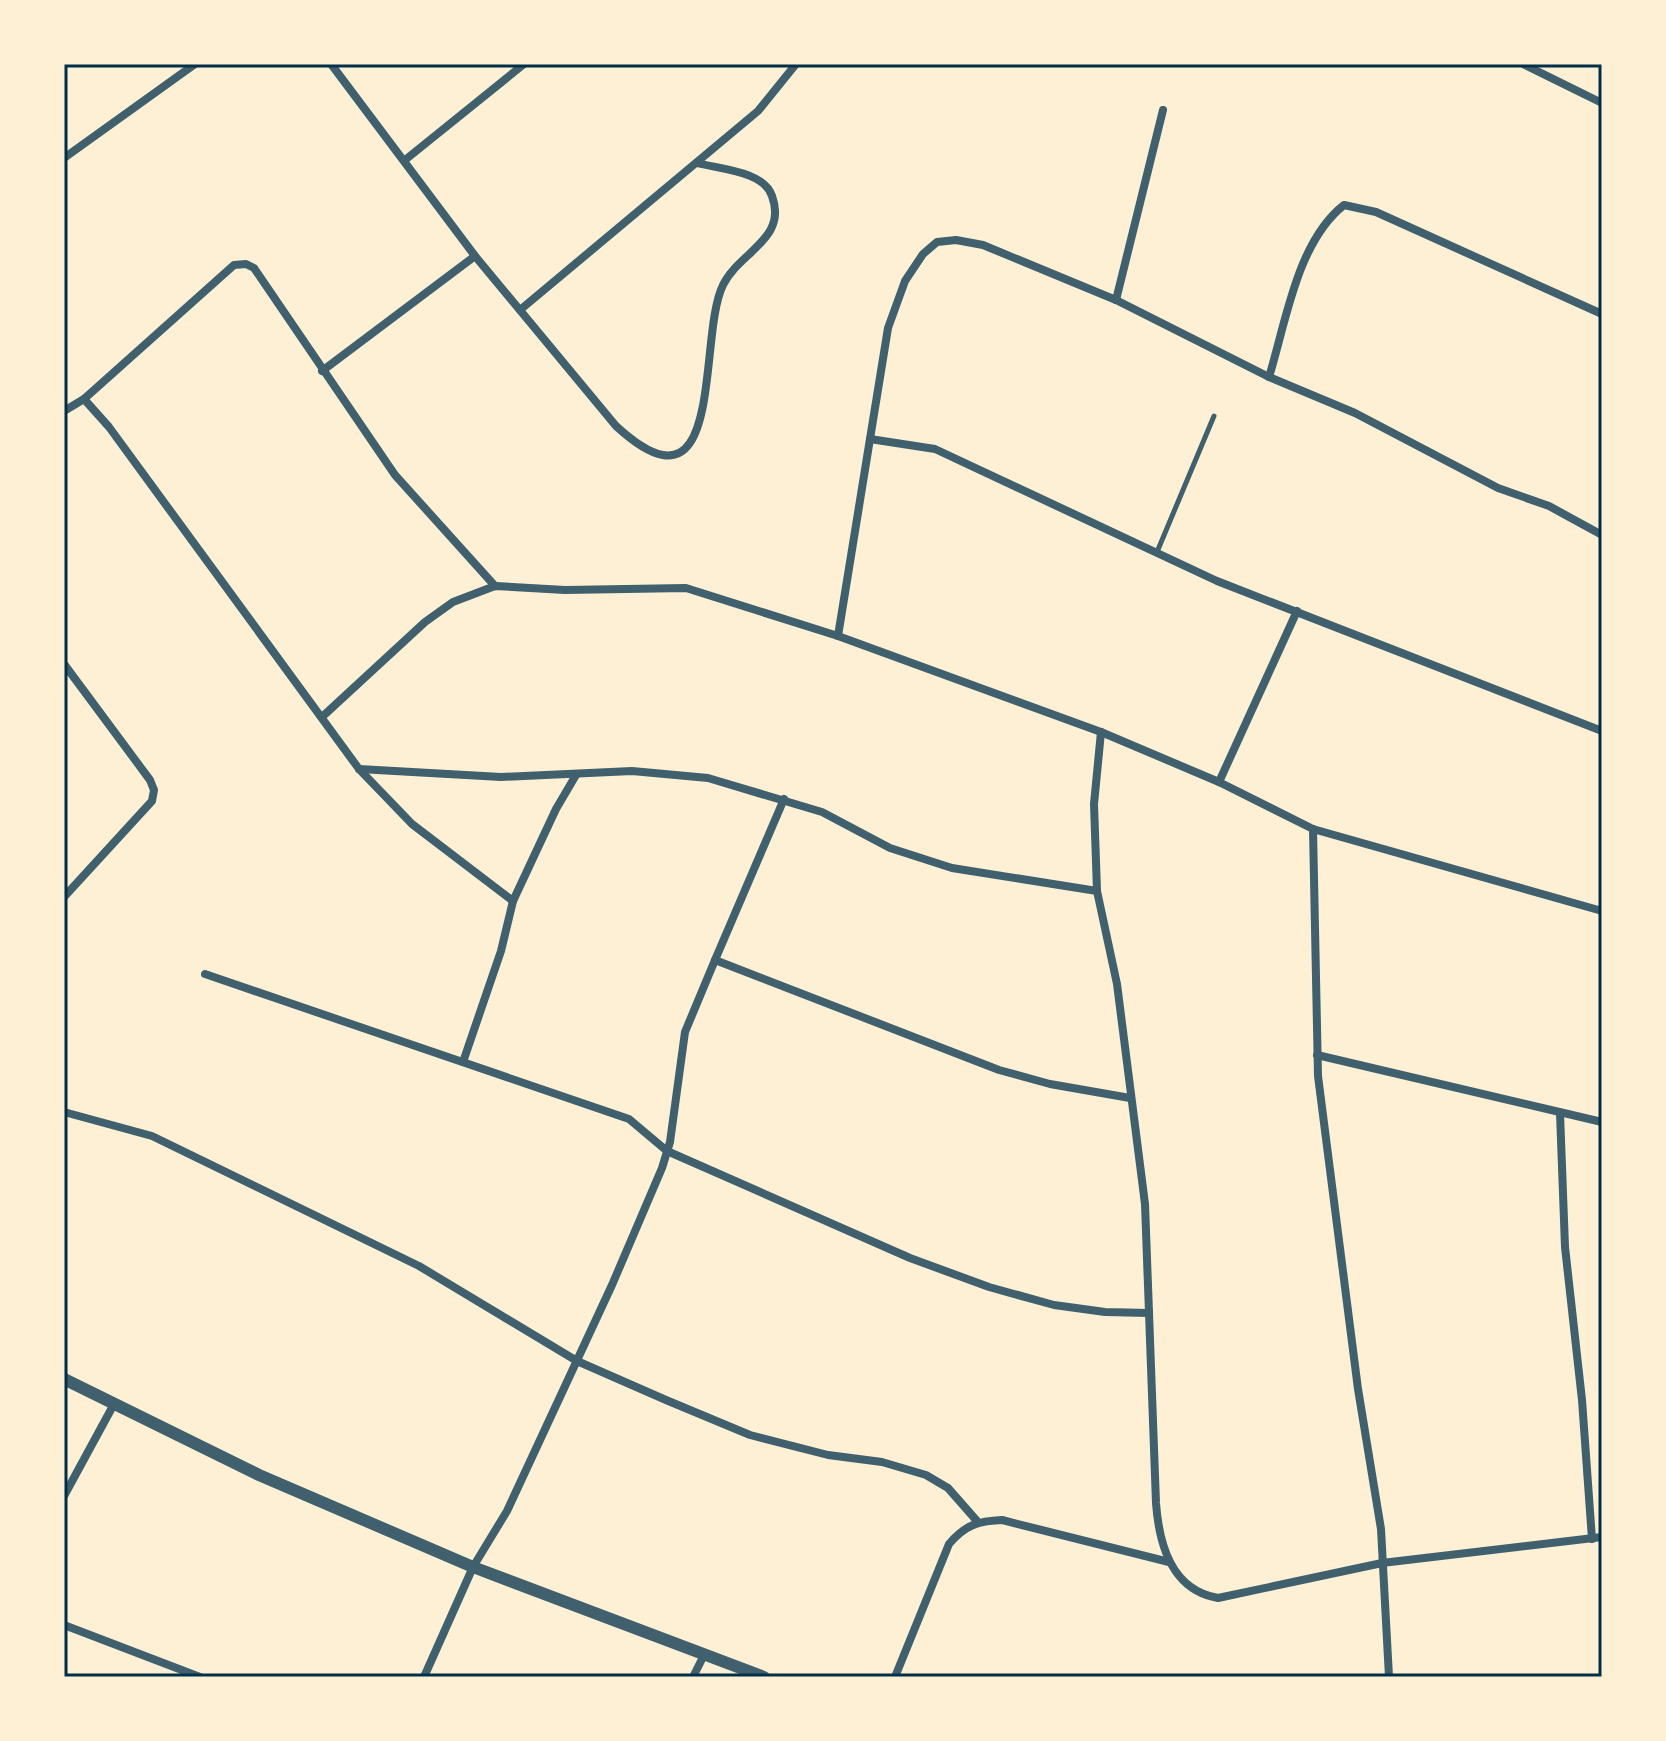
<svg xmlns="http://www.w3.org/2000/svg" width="1666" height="1741" font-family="Arial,sans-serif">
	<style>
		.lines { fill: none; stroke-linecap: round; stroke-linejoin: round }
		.service { stroke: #3f606c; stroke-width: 5 }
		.minor { stroke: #3f606c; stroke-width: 8 }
		.tertiary { stroke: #3f606c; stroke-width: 12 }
		.neatline { fill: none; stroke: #003049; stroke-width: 3 }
	</style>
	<rect width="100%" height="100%" fill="#fdf0d5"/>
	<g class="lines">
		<polyline class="service" points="1157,552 1214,416"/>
		<g class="minor">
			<path d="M331,64L475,256L616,426C727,528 697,337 723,285C739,252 788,239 772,196C764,171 719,169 697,163"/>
			<polyline points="1523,64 1602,103"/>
			<polyline points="64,158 195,64"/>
			<polyline points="405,160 524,64"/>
			<polyline points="1116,300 1163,110"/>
			<polyline points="520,310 758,111 796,64"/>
			<polyline points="322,371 475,256"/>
			<path d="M1269,377C1286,322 1297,242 1344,205L1376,212L1602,314"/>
			<polyline points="84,399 234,265 246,264 254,268 395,475 495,586"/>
			<polyline points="64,411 84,399 109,427 359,769 412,824 513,901"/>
			<polyline points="870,439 935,449 1217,581 1602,731"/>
			<polyline points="838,636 888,328 905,281 923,254 937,242 956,240 983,245 1116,300 1269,377 1355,413 1498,488 1549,506 1602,535"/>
			<polyline points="64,664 150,780 154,790 152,801 64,897"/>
			<polyline points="322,717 425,622 453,602 495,586 565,590 686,588 838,636 1101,732 1219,782 1313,829 1602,911"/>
			<path d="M1101,732L1094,804L1097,891L1117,984L1145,1204L1156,1503C1159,1544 1171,1590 1218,1598L1382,1563L1602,1537"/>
			<polyline points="359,769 501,777 632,771 708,778 822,812 890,848 952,868 1097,891"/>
			<polyline points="1219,782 1297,611"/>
			<polyline points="1313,829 1318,1076 1358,1389 1381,1529 1389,1677"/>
			<polyline points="715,960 784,799"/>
			<polyline points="205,974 629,1119 667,1151 910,1258 989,1287 1054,1305 1105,1312 1149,1313"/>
			<polyline points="1317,1055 1602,1122"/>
			<polyline points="463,1062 501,951 513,901 556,809 576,775"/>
			<polyline points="64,1112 152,1136 419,1266 577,1361 666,1400 750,1435 828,1455 882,1462 926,1475 948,1488 977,1521"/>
			<polyline points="1560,1113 1565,1247 1582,1400 1592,1539"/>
			<polyline points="64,1496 114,1404"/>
			<polyline points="64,1625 200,1677"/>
			<polyline points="424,1677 473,1567 507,1511 612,1285 662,1168 670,1142 685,1032 715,960 999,1070 1050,1084 1130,1098"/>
			<polyline points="693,1677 704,1655"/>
			<path d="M895,1677L949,1544C965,1525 978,1521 1002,1520L1169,1562"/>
		</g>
		<polyline class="tertiary" points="64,1379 259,1475 473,1567 764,1677"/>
	</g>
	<rect width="1666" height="1741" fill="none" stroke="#fdf0d5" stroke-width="132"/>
	<rect x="66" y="66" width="1534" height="1609" class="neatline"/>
</svg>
